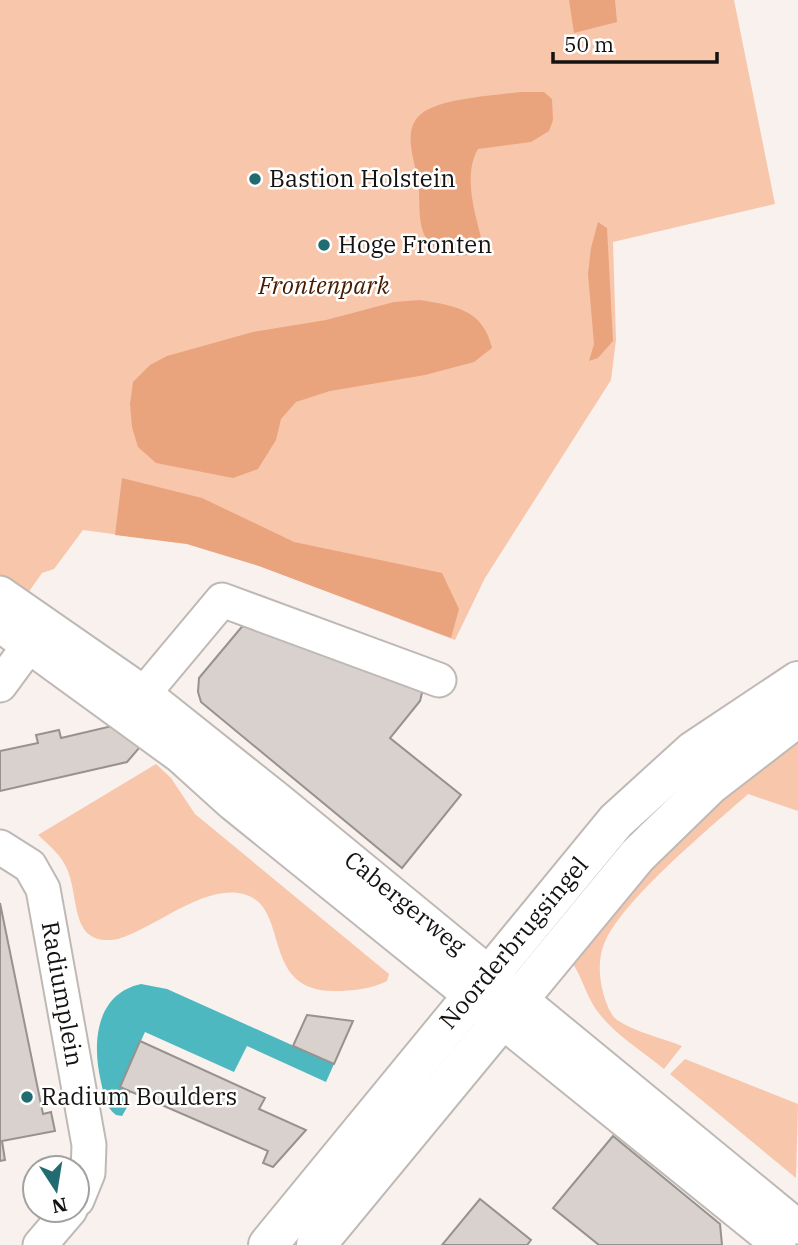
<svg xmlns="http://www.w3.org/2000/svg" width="798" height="1245" font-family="'IBM Plex Serif',serif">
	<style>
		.green { fill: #f8c6ab }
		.forest { fill: #e9a47e }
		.water { fill: #4db8bf }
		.building { fill: #d8d1ce; stroke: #98928f; stroke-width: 2 }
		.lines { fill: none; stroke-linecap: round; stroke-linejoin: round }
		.minor-casing { stroke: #bfb9b6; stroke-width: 37 }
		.major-casing { stroke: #bfb9b6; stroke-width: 42 }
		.minor { stroke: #fff; stroke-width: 33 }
		.major { stroke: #fff; stroke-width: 38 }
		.poi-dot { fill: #206c70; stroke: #fff; stroke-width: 2.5 }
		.labels { text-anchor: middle; stroke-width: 5; stroke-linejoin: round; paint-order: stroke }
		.poi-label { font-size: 24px; fill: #151311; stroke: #fff; text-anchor: start }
		.park-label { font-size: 24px; font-style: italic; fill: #471c00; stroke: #fff }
		.street-label { font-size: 24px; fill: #151311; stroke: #fff }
	</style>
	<rect width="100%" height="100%" fill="#f8f1ee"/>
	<g class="green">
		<polygon points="0,0 734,0 775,204 613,242 616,340 611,380 485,578 455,640 259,566 187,544 83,530 54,569 42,573 0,633"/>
		<path d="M798,728V811L748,794C711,827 621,901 604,944C598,958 599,978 603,992C605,1000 610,1015 617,1020C635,1032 662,1038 682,1046L664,1069C641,1050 612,1033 595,1008C584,991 580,970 567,956L622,888Z"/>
		<path d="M156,764L171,778L195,814L389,974L387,981C371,989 352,991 335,991C256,992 294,900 238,893C199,888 155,928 118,939C69,948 80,898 67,869C61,855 50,846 38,835Z"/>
		<polygon points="685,1059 798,1104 796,1178 670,1074"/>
	</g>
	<g class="forest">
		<polygon points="569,0 615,0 617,22 574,33"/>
		<path d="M521,92H544L552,99L553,120L549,131L531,142L478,149C462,177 476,216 483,245C475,254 466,257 454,255C408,246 424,205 417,175C413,156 403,129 421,114C440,98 497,95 521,92Z"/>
		<polygon points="598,222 607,228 613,341 598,358 589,361 594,344 588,274 591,248"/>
		<path d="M420,300C455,306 483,309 492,348L474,362L425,375L330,391L296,402L281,419L276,440L258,469L233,478L156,463L138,447L132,427L130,404L133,382L150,365L167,356L253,332L326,320L394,302Z"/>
		<polygon points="122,478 202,498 294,542 442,573 459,609 451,638 259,566 187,544 115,535"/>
	</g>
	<path class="water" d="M141,984L167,989L334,1064L326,1082L247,1046L234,1072L145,1032L120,1086L130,1091L129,1104L122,1116L116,1115C105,1107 104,1095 101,1082C92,1044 95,994 141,984Z"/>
	<g class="building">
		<polygon points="245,623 423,689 420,701 390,738 461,795 402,868 201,702 198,692 199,678"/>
		<polygon points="112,726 140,747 127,762 0,791 0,751 38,743 36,735 59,730 61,738"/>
		<polygon points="0,903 43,1114 51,1112 55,1131 2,1141 5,1160 0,1161"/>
		<polygon points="307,1015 353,1021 334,1064 293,1046"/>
		<polygon points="140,1041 265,1098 259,1109 306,1130 273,1167 263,1163 268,1151 120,1087"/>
		<polygon points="613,1136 720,1224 722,1245 599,1245 553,1208"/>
		<polygon points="480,1199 531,1240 527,1245 442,1245"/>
	</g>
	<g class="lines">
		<defs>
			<g id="minor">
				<polyline points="0,593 144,693 277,799 798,1227"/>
				<polyline points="0,625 180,756 232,803 779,1245"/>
				<polyline points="0,685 42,628"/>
				<polyline points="130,710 222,600 439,680"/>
				<polyline points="0,847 30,866 43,889 89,1145 88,1173 77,1200"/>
				<polyline points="40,1245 70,1210"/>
			</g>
			<g id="major">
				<polyline points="268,1245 616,821 693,751 798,681"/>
				<polyline points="316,1245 637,856 710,785 798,717"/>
			</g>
		</defs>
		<use href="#minor" class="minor-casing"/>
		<use href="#major" class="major-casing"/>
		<use href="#minor" class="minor"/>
		<use href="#major" class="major"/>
	</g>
	<g class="poi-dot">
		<circle cx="255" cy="179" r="7"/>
		<circle cx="324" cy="245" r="7"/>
		<circle cx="27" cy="1097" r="7"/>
	</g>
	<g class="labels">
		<g class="poi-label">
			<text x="269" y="187">Bastion Holstein</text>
			<text x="338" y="253">Hoge Fronten</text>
			<text x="41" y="1105">Radium Boulders</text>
		</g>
		<g class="park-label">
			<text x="324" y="294">Frontenpark</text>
		</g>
		<g class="street-label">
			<text transform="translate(405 903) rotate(39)" y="8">Cabergerweg</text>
			<text transform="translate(514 943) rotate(-50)" y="8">Noorderbrugsingel</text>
			<text transform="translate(62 994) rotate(80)" y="8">Radiumplein</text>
		</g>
	</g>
	<g transform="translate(56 1189) rotate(168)"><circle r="33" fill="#ffffff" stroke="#a1a1a0" stroke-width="2"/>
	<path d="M0-5L12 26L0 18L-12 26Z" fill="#206c70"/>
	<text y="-10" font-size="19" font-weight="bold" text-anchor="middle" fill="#151311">N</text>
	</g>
	<path d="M553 52v10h164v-10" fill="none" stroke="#151311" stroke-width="3.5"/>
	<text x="564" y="52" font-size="21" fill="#151311" stroke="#ffffff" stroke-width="5" paint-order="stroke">50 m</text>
</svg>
